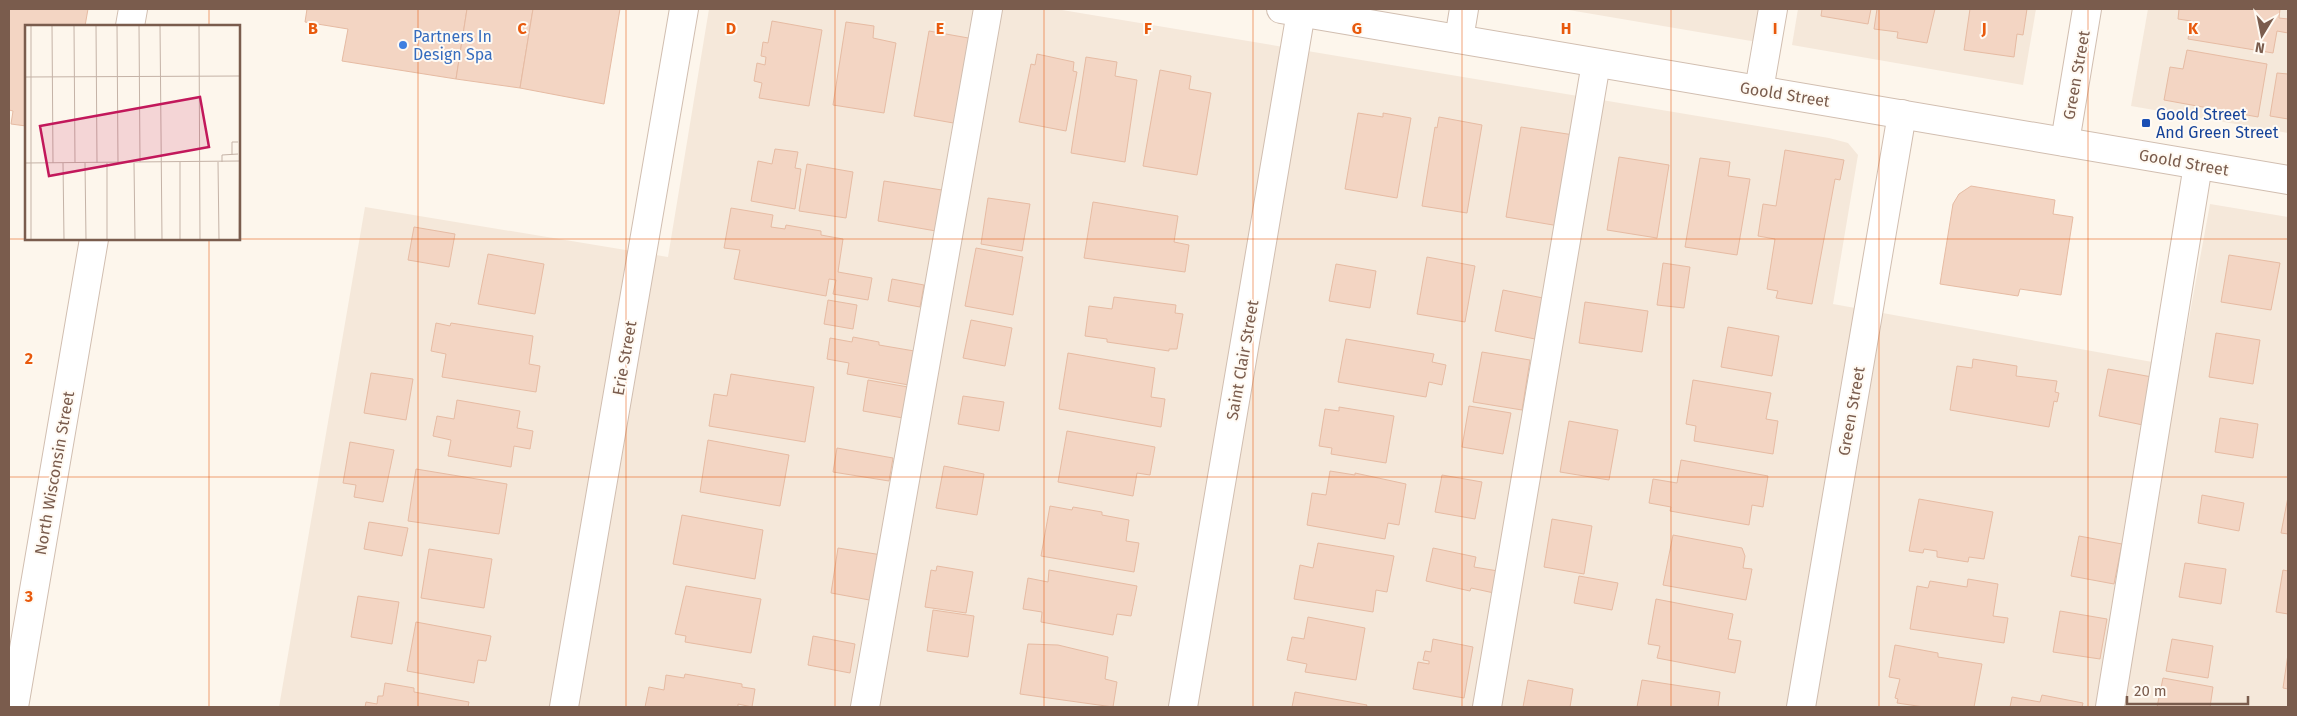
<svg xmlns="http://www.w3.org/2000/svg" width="2297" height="716" font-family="'Fira Sans',sans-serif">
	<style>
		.residential { fill: #f5e8da }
		.building { fill: #f3d5c3; stroke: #e6bba3 }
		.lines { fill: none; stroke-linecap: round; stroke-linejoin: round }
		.minor-casing { stroke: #d1beb0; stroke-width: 30 }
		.minor { stroke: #fff; stroke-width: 28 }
		.grid { fill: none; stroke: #e8590c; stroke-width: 1; stroke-opacity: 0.55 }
		.shop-dot { fill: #3f7fe0; stroke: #fffaf3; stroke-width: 2 }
		.transit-dot { fill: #1a4fb4; stroke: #fffaf3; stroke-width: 2 }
		.labels { text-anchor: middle; stroke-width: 4; stroke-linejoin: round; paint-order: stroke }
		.shop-label { font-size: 16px; fill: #366cbe; stroke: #fffaf3; text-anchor: start }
		.street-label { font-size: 16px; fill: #7a5c4d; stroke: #fffaf3 }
		.transit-label { font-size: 16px; fill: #164399; stroke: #fffaf3; text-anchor: start }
		.inset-road { fill: none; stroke: #c5b3a7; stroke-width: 1 }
		.view { fill: #c2185b; fill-opacity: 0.15; stroke: #c2185b; stroke-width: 2.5 }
		.inset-edge { fill: none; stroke: #7a5c4d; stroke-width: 2.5 }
		.grid-label { font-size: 16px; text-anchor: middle; font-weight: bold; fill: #e8590c; stroke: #fffaf3; stroke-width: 4; stroke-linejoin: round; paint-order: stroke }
	</style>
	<rect width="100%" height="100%" fill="#fdf6ec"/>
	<g class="residential">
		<polygon points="709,9 1056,9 1829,138 1848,143 1858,155 1833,304 2180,367 2210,204 2288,217 2288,707 279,707 365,207 668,257"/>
		<polygon points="1563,9 1763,9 1757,42"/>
		<polygon points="1798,9 2036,9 2023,85 1792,45"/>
		<polygon points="2148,9 2288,9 2288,133 2131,106"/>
	</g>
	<g class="building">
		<polygon points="9,9 88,9 85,26 26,26 26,126 11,124 13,111 9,110"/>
		<polygon points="307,9 467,9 456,79 342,61 348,29 305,22"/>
		<polygon points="467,9 533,9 520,88 456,79"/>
		<polygon points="533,9 620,9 604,104 520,88"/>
		<polygon points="1822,9 1871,9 1868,24 1821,16"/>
		<polygon points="1877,9 1935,9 1927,43 1897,38 1898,32 1874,29"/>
		<polygon points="1970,9 2027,9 2023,35 2017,34 2014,57 1964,50"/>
		<polygon points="2179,9 2280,9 2279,18 2288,19 2288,33 2277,31 2273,53 2188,39 2191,21 2178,19"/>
		<polygon points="772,21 822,30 809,106 759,98 762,83 754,81 757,63 765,65 766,57 761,56 763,42 768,43"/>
		<polygon points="846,22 874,26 873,38 896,43 884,113 833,105"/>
		<polygon points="929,31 974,39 959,124 914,116"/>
		<polygon points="2187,50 2267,64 2258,117 2164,100 2170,67 2183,69"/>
		<polygon points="1037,54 1074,62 1073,71 1077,72 1066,131 1019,122 1031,64 1035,65"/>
		<polygon points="1086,57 1117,62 1115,76 1137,80 1125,162 1071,153"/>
		<polygon points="1160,70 1191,76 1189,89 1211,93 1197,175 1143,166"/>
		<polygon points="2277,73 2288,74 2288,119 2270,116"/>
		<polygon points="1358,113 1383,117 1383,113 1411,118 1397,198 1345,189"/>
		<polygon points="1439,117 1482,125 1467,213 1422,206 1435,127 1437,128"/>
		<polygon points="1521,127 1574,135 1559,226 1506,217"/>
		<polygon points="775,149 798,152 795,168 801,169 795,209 751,201 758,161 772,164"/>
		<polygon points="1785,150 1844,160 1840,180 1835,179 1812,304 1776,298 1778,291 1767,289 1775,239 1758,236 1763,204 1776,206"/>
		<polygon points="1619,157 1669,165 1657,238 1607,230"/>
		<polygon points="1700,158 1730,162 1728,176 1750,179 1737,255 1685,247"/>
		<polygon points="807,164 853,172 846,218 799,211"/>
		<polygon points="884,181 942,190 936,231 878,221"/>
		<polygon points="1971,186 2055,200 2053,214 2073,217 2061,295 2020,289 2018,296 1940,284 1953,204 1959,194"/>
		<polygon points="988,198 1030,204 1022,251 981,244"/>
		<polygon points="1093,202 1178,216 1174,242 1189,245 1185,272 1084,258"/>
		<polygon points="731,208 773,215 771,227 785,229 786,225 821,231 821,235 843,239 838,272 872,278 868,300 833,294 836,280 829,279 826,296 734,279 740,250 724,248"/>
		<polygon points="414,227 455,234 449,267 408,260"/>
		<polygon points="976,248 1023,257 1013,315 965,306"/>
		<polygon points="488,254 544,264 535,314 478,304"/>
		<polygon points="2229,255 2280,263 2271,310 2221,302"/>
		<polygon points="1427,257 1475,266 1465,322 1417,314"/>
		<polygon points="1663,263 1690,267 1684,308 1657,305"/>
		<polygon points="1336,264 1376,271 1370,308 1329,301"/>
		<polygon points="892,279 924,285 920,307 888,301"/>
		<polygon points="1503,290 1543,298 1535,339 1495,331"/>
		<polygon points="1114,297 1176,305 1175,313 1183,314 1177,349 1169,349 1169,351 1107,342 1107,339 1085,336 1089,306 1112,309"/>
		<polygon points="828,300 857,305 853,329 824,324"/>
		<polygon points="1585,302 1648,311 1642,352 1579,343"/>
		<polygon points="971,320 1012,328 1005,366 963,358"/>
		<polygon points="436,323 450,326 451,323 533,336 529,364 540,366 536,392 442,377 446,354 431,351"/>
		<polygon points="1728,327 1779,336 1772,376 1721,367"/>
		<polygon points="2216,333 2260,340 2253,384 2209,377"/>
		<polygon points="853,337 879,342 879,345 926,353 920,387 847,374 849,363 827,359 830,338 852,342"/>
		<polygon points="1346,339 1434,354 1432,362 1446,365 1442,385 1429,382 1426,397 1338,382"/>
		<polygon points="1482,352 1530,360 1522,410 1473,402"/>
		<polygon points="1068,353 1155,368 1151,397 1165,399 1161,427 1059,409"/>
		<polygon points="1973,359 2017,366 2016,376 2057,381 2055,392 2059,393 2057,402 2054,401 2049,427 1950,410 1957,366 1972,368"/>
		<polygon points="2108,369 2152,377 2143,425 2099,416"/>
		<polygon points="371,373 413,379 406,420 364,413"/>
		<polygon points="731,374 814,387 805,442 709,426 714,394 727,396"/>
		<polygon points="868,380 908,387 903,418 863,411"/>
		<polygon points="1693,380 1771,393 1766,419 1778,421 1773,454 1694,441 1696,426 1686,424"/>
		<polygon points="963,396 1004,402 999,431 958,424"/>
		<polygon points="457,400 520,411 517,428 533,431 530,449 514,446 511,467 448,456 451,440 433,436 437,416 454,419"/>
		<polygon points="1469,406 1511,413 1503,454 1462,447"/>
		<polygon points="1339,407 1394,416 1386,463 1331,454 1332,448 1319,446 1325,409 1339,411"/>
		<polygon points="2220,418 2258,424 2253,458 2215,452"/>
		<polygon points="1569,421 1618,430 1609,480 1560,472"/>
		<polygon points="1067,431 1155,447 1150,475 1137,473 1133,496 1058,482"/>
		<polygon points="708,440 789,455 780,506 700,492"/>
		<polygon points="350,442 394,450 383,502 354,497 356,485 343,483"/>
		<polygon points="837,448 893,458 889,481 833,472"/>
		<polygon points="1681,460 1768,476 1763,507 1752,505 1749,525 1670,511 1671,507 1649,503 1653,479 1677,483"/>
		<polygon points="944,466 984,474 977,515 936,508"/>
		<polygon points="416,469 507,484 499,534 408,521"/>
		<polygon points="1330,471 1355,475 1355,473 1406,484 1399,525 1388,523 1385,539 1307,525 1312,493 1326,495"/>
		<polygon points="1442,475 1482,482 1475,519 1435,512"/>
		<polygon points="2202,495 2244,503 2239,531 2198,523"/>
		<polygon points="2288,497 2288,534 2281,533"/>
		<polygon points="1919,499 1993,512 1984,559 1969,557 1968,562 1937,557 1937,551 1924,549 1923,553 1909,551"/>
		<polygon points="1050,506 1072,510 1073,507 1102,512 1102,515 1129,520 1126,541 1139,543 1134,572 1041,556"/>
		<polygon points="682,515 763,530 755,579 673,564"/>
		<polygon points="1552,519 1592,526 1584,574 1544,567"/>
		<polygon points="369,522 408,528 402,556 364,549"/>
		<polygon points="1673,535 1742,548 1745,556 1743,568 1752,569 1746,600 1663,585"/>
		<polygon points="2079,536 2122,544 2114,584 2071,576"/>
		<polygon points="1318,543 1394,556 1387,592 1376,590 1373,612 1294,599 1300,565 1313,568"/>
		<polygon points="838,548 882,555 875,601 831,593"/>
		<polygon points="1433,548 1476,557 1474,567 1498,571 1494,593 1471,588 1470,591 1426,581"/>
		<polygon points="429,549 492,559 484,608 421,598"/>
		<polygon points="2185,563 2226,569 2221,604 2179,597"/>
		<polygon points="937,566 973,572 966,613 925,607 931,570 936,571"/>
		<polygon points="1049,570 1137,586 1131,616 1117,614 1113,635 1041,622 1042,612 1023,609 1028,578 1048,582"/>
		<polygon points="2283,570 2288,571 2288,614 2276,612"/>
		<polygon points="1579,576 1618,583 1612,610 1574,603"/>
		<polygon points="1968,579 1998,584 1993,616 2008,618 2004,643 1910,629 1917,586 1928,588 1930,581 1967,587"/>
		<polygon points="686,586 761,599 751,653 685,642 686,636 675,634"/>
		<polygon points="358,596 399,602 392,644 351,637"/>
		<polygon points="1656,599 1733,614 1728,639 1741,641 1735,673 1657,658 1660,646 1648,644"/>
		<polygon points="933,610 974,616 968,657 927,651"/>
		<polygon points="2060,611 2107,619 2100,659 2053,652"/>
		<polygon points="1308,617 1365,628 1356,680 1305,672 1307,664 1287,660 1292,637 1304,639"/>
		<polygon points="416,622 491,636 486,661 478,660 474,683 407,671"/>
		<polygon points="813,636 855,644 850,673 808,665"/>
		<polygon points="1433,639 1473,647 1464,698 1413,689 1418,662 1429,664 1429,661 1423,660 1425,651 1431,652"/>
		<polygon points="2172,639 2213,646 2208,678 2166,671"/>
		<polygon points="1028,644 1058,645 1108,657 1105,679 1117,682 1113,707 1020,694"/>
		<polygon points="1895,645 1938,653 1938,657 1982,664 1974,707 1924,707 1897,703 1898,699 1895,698 1900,679 1889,677"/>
		<polygon points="2288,654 2288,689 2283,688"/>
		<polygon points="685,674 742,684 742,687 755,689 752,707 738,704 738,707 645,707 649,687 664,690 666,675 684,678"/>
		<polygon points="2163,678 2213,687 2210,707 2157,707"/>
		<polygon points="1528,680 1573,689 1570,707 1523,707"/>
		<polygon points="1642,680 1720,692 1718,707 1721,707 1637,707"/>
		<polygon points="385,683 414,688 414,692 469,702 468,707 365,707 366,702 377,704 378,696 383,696"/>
		<polygon points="1295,692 1367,705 1366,707 1292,707"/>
		<polygon points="2042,695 2083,703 2082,707 2010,707 2012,697 2040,702"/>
	</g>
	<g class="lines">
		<defs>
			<g id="minor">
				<polyline points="1281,9 2288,180"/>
				<polyline points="130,26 133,9"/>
				<polyline points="1459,39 1464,9"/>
				<polyline points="1759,90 1773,9"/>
				<polyline points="2065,142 2087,9"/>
				<polyline points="14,707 94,239"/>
				<polyline points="564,707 684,9"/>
				<polyline points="865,707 988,9"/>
				<polyline points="1183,707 1301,12"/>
				<polyline points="1487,707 1596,63"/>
				<polyline points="1801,707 1902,114"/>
				<polyline points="2110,707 2198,165"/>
			</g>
		</defs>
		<use href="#minor" class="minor-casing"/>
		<use href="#minor" class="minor"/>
	</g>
	<path class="grid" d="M209,9V26M418,9V707M626,9V707M835,9V707M1044,9V707M1253,9V707M1462,9V707M1671,9V707M1879,9V707M2088,9V707M9,239H26M209,239V707M239,239H2288M9,477H2288"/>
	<circle class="shop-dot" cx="403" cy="45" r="5"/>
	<rect class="transit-dot" x="2141" y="118" width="10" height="10" rx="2.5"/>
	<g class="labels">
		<g class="shop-label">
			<text x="413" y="42">Partners In<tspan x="413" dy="18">Design Spa</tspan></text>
		</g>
		<g class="street-label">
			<text transform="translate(2076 75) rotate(-80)" y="6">Green Street</text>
			<text transform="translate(1785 94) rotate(9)" y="6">Goold Street</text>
			<text transform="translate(2184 162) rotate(10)" y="6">Goold Street</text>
			<text transform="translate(624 358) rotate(-80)" y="6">Erie Street</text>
			<text transform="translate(1242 360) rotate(-80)" y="6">Saint Clair Street</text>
			<text transform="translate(1851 411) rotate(-80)" y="6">Green Street</text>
			<text transform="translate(54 473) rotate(-80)" y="6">North Wisconsin Street</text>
		</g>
		<g class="transit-label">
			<text x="2156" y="120">Goold Street<tspan x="2156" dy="18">And Green Street</tspan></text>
		</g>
	</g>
	<g transform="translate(25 25)">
		<rect width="215" height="215" fill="#fdf6ec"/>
		<path class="inset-road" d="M27,0L28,138M49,0L50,138M71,0L72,138M92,0L93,138M114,0L115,137M135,0L137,215M174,0L175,215M0,52L215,51M207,130V117H213M193,137L194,215M197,137V130L213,129M0,138L215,136M38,138L39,215M60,138L61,215M82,138V215M109,138L110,215M6,215V0M155,215V137M214,215L215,50"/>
		<path class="view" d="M175,72L184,122L24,151L15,101Z"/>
		<rect width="215" height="215" class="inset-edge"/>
	</g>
	<g class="grid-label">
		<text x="313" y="34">B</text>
		<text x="522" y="34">C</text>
		<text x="731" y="34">D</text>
		<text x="940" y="34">E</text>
		<text x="1148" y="34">F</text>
		<text x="1357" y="34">G</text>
		<text x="1566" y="34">H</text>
		<text x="1775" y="34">I</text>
		<text x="1984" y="34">J</text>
		<text x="2193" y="34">K</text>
		<text x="29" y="364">2</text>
		<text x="29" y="602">3</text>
	</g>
	<rect width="2297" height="716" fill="none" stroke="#7a5c4d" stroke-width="20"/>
	<g transform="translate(2262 35) rotate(190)" stroke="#fffaf3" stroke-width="4" paint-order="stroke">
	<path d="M0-4L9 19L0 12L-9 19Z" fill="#7a5c4d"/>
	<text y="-8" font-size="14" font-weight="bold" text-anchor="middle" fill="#7a5c4d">N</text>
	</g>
	<path d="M2127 696v8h121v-8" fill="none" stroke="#7a5c4d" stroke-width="2.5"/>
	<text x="2134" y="696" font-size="15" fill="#7a5c4d" stroke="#fffaf3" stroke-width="4" paint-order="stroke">20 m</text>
</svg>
